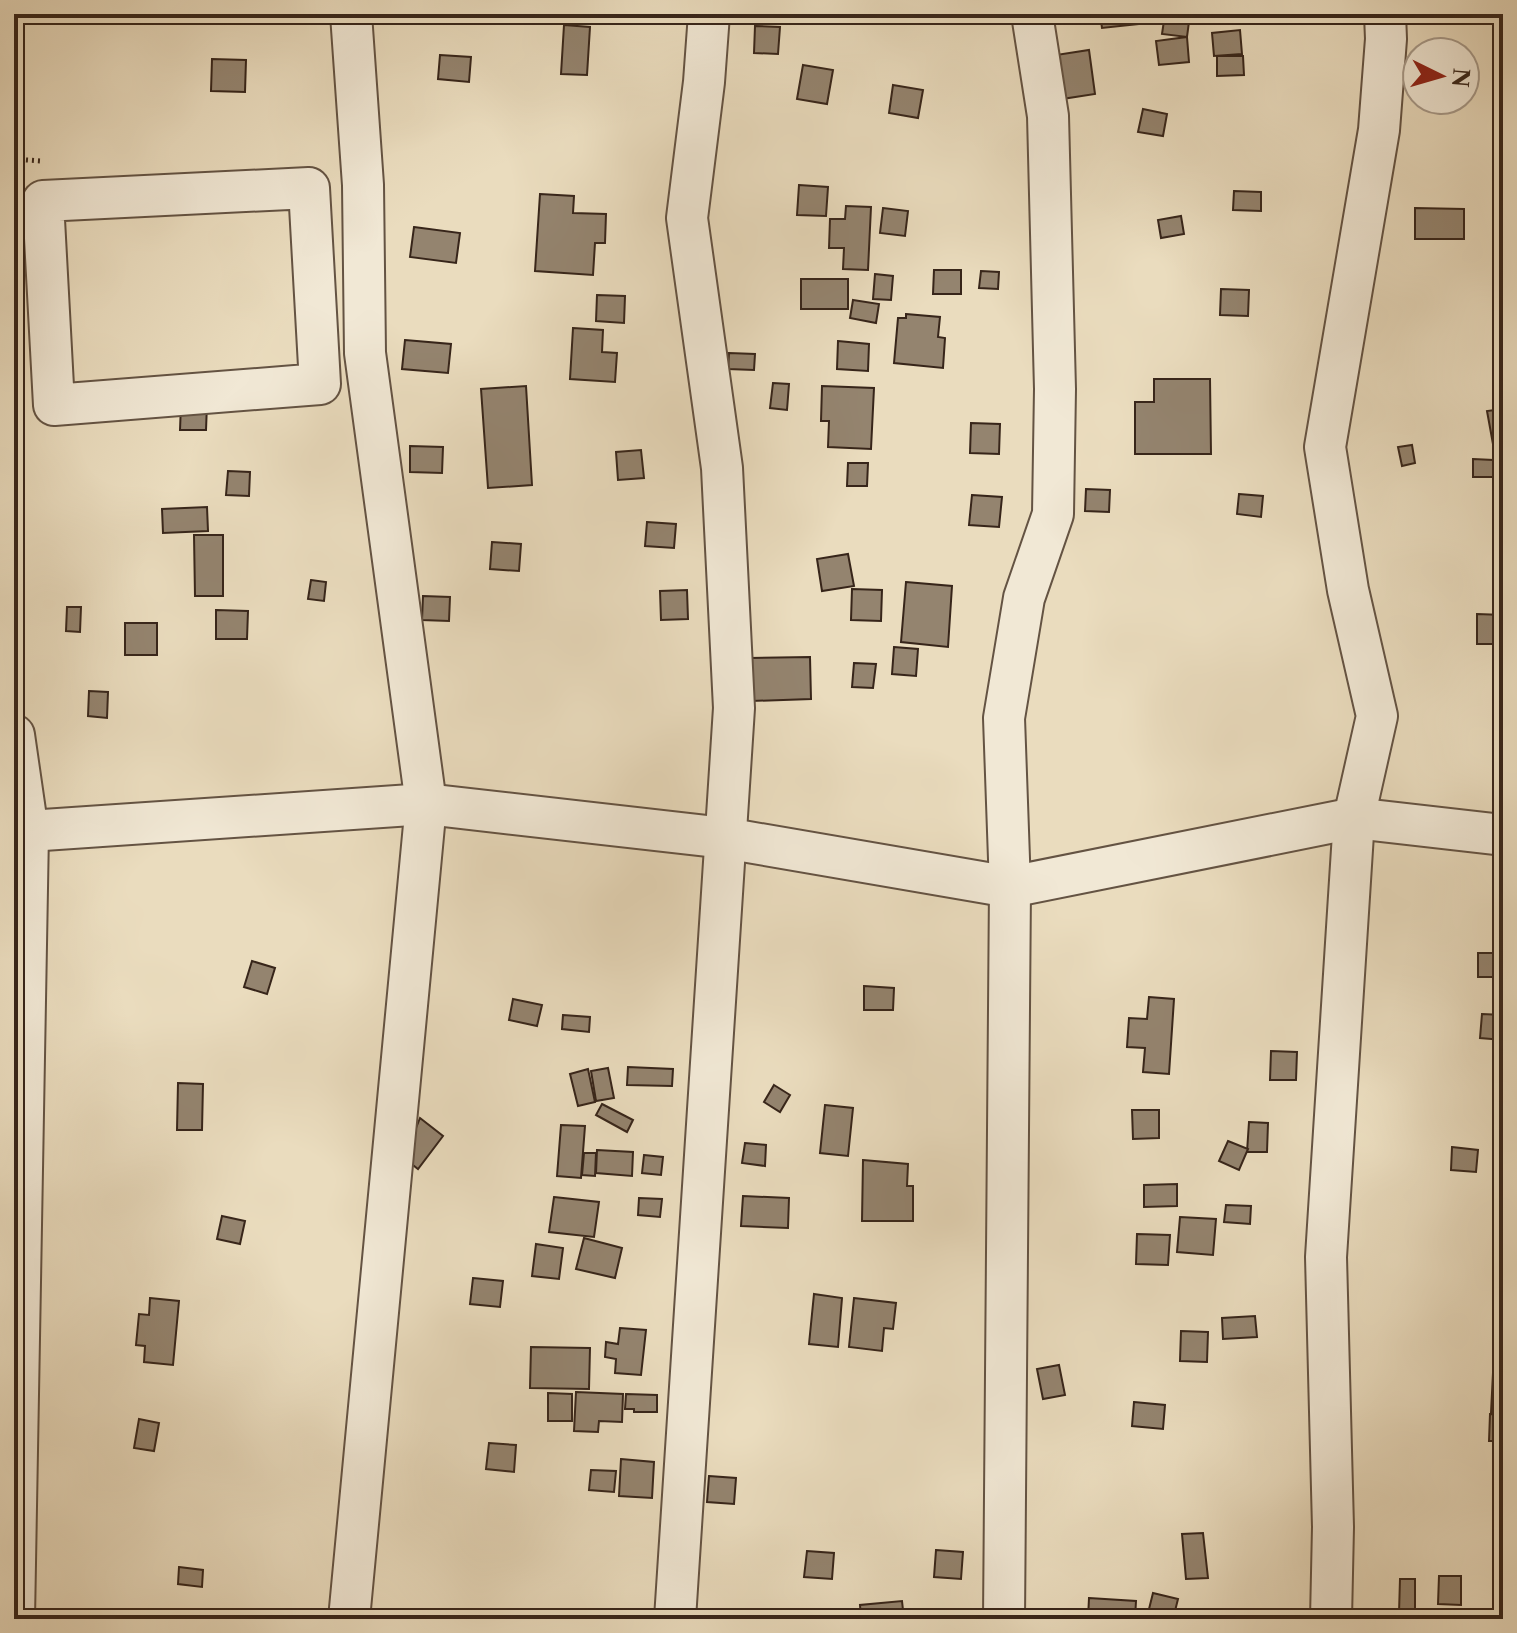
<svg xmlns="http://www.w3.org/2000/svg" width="1517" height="1633" font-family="'Libre Caslon Text',serif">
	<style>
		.building { fill: #94846f; stroke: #37251a; stroke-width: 2 }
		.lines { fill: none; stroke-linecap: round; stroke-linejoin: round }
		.street-casing { stroke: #645343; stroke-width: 44 }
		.path { stroke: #37251a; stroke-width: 5; stroke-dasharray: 2 4; stroke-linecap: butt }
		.street { stroke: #f1e8d5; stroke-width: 40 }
	</style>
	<rect width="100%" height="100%" fill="#eadcbe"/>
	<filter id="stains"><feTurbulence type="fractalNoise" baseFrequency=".0025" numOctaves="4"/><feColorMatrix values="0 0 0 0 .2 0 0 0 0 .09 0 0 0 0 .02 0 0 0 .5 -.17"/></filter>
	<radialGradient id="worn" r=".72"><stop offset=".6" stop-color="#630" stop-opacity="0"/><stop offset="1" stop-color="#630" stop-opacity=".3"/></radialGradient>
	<g class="building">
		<polygon points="1100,14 1137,14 1138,24 1102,28"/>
		<polygon points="1165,14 1190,14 1187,37 1162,34"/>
		<polygon points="564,25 590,27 587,75 561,74"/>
		<polygon points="755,26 780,27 778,54 754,53"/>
		<polygon points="1240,30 1242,54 1214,56 1212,33"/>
		<polygon points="1187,37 1189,62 1159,65 1156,41"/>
		<polygon points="1089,50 1095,94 1062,99 1056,55"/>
		<polygon points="440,55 471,57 469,82 438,79"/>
		<polygon points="1217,56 1243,56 1244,75 1217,76"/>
		<polygon points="212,59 246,60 245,92 211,91"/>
		<polygon points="803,65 833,70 827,104 797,99"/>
		<polygon points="893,85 923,90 918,118 889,113"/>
		<polygon points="1143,109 1167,114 1163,136 1138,132"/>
		<polygon points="799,185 828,187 826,216 797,215"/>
		<polygon points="1234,191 1261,192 1261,211 1233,210"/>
		<polygon points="540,194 574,196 573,213 606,214 605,243 595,243 593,275 535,271"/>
		<polygon points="846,206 871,207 868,270 843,269 844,248 829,248 830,219 845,219"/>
		<polygon points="883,208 908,211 905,236 880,233"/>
		<polygon points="1415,208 1464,209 1464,239 1415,239"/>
		<polygon points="1181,216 1184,234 1161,238 1158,220"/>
		<polygon points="414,227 460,233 456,263 410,257"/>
		<polygon points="934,270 961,270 961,294 933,294"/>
		<polygon points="981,271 999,272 998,289 979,288"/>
		<polygon points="875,274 893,276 891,300 873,299"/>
		<rect x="801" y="279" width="47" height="30"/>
		<polygon points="1221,289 1249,290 1248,316 1220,315"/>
		<polygon points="597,295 625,296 624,323 596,321"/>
		<polygon points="853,300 879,304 876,323 850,318"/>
		<polygon points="906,314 940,317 938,337 945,338 943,368 894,363 898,318 906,318"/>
		<polygon points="573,328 603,330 602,352 617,353 615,382 570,379"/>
		<polygon points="405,340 451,344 448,373 402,369"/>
		<polygon points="838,341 869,344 868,371 837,369"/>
		<polygon points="729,353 755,354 754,370 728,369"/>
		<polygon points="1154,379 1210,379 1211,454 1135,454 1135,402 1154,402"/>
		<polygon points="773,383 789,384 787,410 770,408"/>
		<polygon points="526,386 532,485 488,488 481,389"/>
		<polygon points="822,386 874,388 871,449 828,447 829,421 821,421"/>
		<polygon points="181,404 207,404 206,430 180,430"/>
		<polygon points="1503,409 1503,442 1493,444 1487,411"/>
		<polygon points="971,423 1000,424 999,454 970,453"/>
		<polygon points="1412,445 1415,463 1402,466 1398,447"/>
		<polygon points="410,446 443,447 442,473 410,472"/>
		<polygon points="641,450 644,478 618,480 616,452"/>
		<polygon points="1473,459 1493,460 1493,477 1473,477"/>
		<polygon points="848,463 868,463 867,486 847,486"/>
		<polygon points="228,471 250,472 249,496 226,495"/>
		<polygon points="1086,489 1110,490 1109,512 1085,511"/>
		<polygon points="1239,494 1263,496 1261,517 1237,514"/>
		<polygon points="972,495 1002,497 999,527 969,525"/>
		<polygon points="207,507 208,531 163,533 162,509"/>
		<polygon points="647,522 676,524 674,548 645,546"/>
		<polygon points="194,535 223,535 223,596 195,596"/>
		<polygon points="492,542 521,544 519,571 490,569"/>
		<polygon points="848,554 854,586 822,591 817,559"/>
		<polygon points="311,580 326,582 324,601 308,599"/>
		<polygon points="906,582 952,586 948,647 901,642"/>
		<polygon points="852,589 882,590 881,621 851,620"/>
		<polygon points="687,590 688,619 661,620 660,591"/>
		<polygon points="423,596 450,597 449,621 422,620"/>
		<polygon points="67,607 81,607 80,632 66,631"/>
		<polygon points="216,610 248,611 247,639 216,639"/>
		<polygon points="1477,614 1503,615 1503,644 1477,644"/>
		<rect x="125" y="623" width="32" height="32"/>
		<polygon points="894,647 918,649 916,676 892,674"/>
		<polygon points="810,657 811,699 751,701 750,658"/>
		<polygon points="854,663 876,664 873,688 852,687"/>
		<polygon points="89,691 108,692 107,718 88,716"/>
		<rect x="1478" y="953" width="25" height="24"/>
		<polygon points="252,961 275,968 267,994 244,987"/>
		<polygon points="864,986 894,988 893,1010 864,1010"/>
		<polygon points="1149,997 1174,999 1169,1074 1143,1072 1145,1048 1127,1047 1129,1018 1147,1019"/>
		<polygon points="513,999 542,1005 537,1026 509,1020"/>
		<polygon points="1482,1014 1503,1015 1503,1040 1480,1038"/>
		<polygon points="563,1015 590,1017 589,1032 562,1029"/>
		<polygon points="1271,1051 1297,1052 1296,1080 1270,1080"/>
		<polygon points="628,1067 673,1069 672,1086 627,1085"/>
		<polygon points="608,1068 614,1098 596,1101 591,1071"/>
		<polygon points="588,1069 595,1102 578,1106 570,1074"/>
		<polygon points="178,1083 203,1084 202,1130 177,1130"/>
		<polygon points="774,1085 790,1095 780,1112 764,1102"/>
		<polygon points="602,1104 633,1120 627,1132 596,1115"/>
		<polygon points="825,1105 853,1108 848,1156 820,1153"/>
		<polygon points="1132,1110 1159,1110 1159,1138 1133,1139"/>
		<polygon points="420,1118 443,1136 418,1169 404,1158"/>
		<polygon points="1249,1122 1268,1123 1267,1152 1247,1152"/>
		<polygon points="561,1125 585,1126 581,1178 557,1176"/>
		<polygon points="1228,1141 1248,1149 1239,1170 1219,1161"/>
		<polygon points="745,1143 766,1145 765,1166 742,1163"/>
		<polygon points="1452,1147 1478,1150 1476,1172 1451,1170"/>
		<polygon points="597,1150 633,1152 632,1176 596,1173"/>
		<polygon points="584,1153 596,1153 595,1176 582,1175"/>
		<polygon points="644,1155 663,1157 661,1175 642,1173"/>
		<polygon points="863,1160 908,1164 907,1186 913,1186 913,1221 862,1221"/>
		<polygon points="1177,1184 1177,1206 1144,1207 1144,1185"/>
		<polygon points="743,1196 789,1198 788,1228 741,1226"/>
		<polygon points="554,1197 599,1202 594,1237 549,1232"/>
		<polygon points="639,1198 662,1199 660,1217 638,1215"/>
		<polygon points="1226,1205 1251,1206 1250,1224 1224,1222"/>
		<polygon points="222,1216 245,1221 240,1244 217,1239"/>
		<polygon points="1180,1217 1216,1219 1213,1255 1177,1252"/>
		<polygon points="1137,1234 1170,1235 1168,1265 1136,1264"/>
		<polygon points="584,1238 622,1248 615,1278 576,1269"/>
		<polygon points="536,1244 563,1248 559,1279 532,1276"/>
		<polygon points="473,1278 503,1281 500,1307 470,1304"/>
		<polygon points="814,1294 842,1298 838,1347 809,1344"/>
		<polygon points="150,1298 179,1301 173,1365 144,1362 145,1346 136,1345 139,1314 149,1315"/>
		<polygon points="854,1298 896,1303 893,1329 884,1328 882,1351 849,1347"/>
		<polygon points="1255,1316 1257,1337 1223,1339 1222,1318"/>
		<polygon points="620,1328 646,1330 641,1375 615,1373 616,1359 605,1357 606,1342 618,1344"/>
		<polygon points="1181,1331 1208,1332 1207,1362 1180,1361"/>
		<polygon points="531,1347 590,1348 589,1389 530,1388"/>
		<polygon points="1059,1365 1065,1395 1043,1399 1037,1369"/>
		<polygon points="1493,1373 1503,1373 1503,1413 1491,1413"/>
		<polygon points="576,1392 623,1394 622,1422 599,1421 598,1432 574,1431"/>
		<polygon points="548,1393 572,1394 572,1421 548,1421"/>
		<polygon points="626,1394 657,1395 657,1412 634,1412 634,1409 625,1409"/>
		<polygon points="1134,1402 1165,1405 1163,1429 1132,1426"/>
		<polygon points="1490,1414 1503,1415 1503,1441 1489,1441"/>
		<polygon points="139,1419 159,1423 154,1451 134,1448"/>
		<polygon points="489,1443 516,1445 514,1472 486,1469"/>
		<polygon points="621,1459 654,1462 652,1498 619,1496"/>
		<polygon points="591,1470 616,1471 614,1492 589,1490"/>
		<polygon points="709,1476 736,1478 734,1504 707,1502"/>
		<polygon points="1203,1533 1208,1578 1186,1579 1182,1534"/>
		<polygon points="936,1550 963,1552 961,1579 934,1577"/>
		<polygon points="807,1551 834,1553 832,1579 804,1577"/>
		<polygon points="179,1567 203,1570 202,1587 178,1584"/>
		<polygon points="1439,1576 1461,1576 1461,1605 1438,1604"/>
		<polygon points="1400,1579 1415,1579 1415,1614 1399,1613"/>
		<polygon points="1153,1593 1178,1599 1173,1619 1147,1617"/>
		<polygon points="1089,1598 1136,1601 1135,1619 1088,1619"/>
		<polygon points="902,1601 904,1619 861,1619 860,1605"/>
	</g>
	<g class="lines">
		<defs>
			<g id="street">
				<polygon points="309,188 320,384 54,405 43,201"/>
				<polyline points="14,735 28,832 14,1619"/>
				<polyline points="14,832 426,804 725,838 1010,887 1354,818 1503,835"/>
				<polyline points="349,1619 426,804 365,353 363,185 351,14"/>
				<polyline points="675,1619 734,708 722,468 687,218 704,82 709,14"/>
				<polyline points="1004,1619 1010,887 1004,718 1024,598 1053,514 1055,389 1048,116 1032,14"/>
				<polyline points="1331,1619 1333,1527 1326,1257 1354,818 1377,716 1348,590 1325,447 1379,130 1386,39 1385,14"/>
			</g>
		</defs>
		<use href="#street" class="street-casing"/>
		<polyline class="path" points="14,159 41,161"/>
		<use href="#street" class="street"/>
	</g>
	<rect width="1517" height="1633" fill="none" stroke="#eadcbe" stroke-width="48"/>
	<rect x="16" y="16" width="1485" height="1601" fill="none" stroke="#37251a" stroke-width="4"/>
	<rect x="24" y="24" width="1469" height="1585" fill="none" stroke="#37251a" stroke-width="2"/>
	<g transform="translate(1441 76) rotate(95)"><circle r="38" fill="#f1e8d5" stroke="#a79a8a" stroke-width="2"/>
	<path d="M0-6L14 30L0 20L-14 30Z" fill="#8f2418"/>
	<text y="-12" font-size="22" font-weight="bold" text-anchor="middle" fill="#37251a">N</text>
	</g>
	<rect width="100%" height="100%" filter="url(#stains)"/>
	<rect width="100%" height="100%" fill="url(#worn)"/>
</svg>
